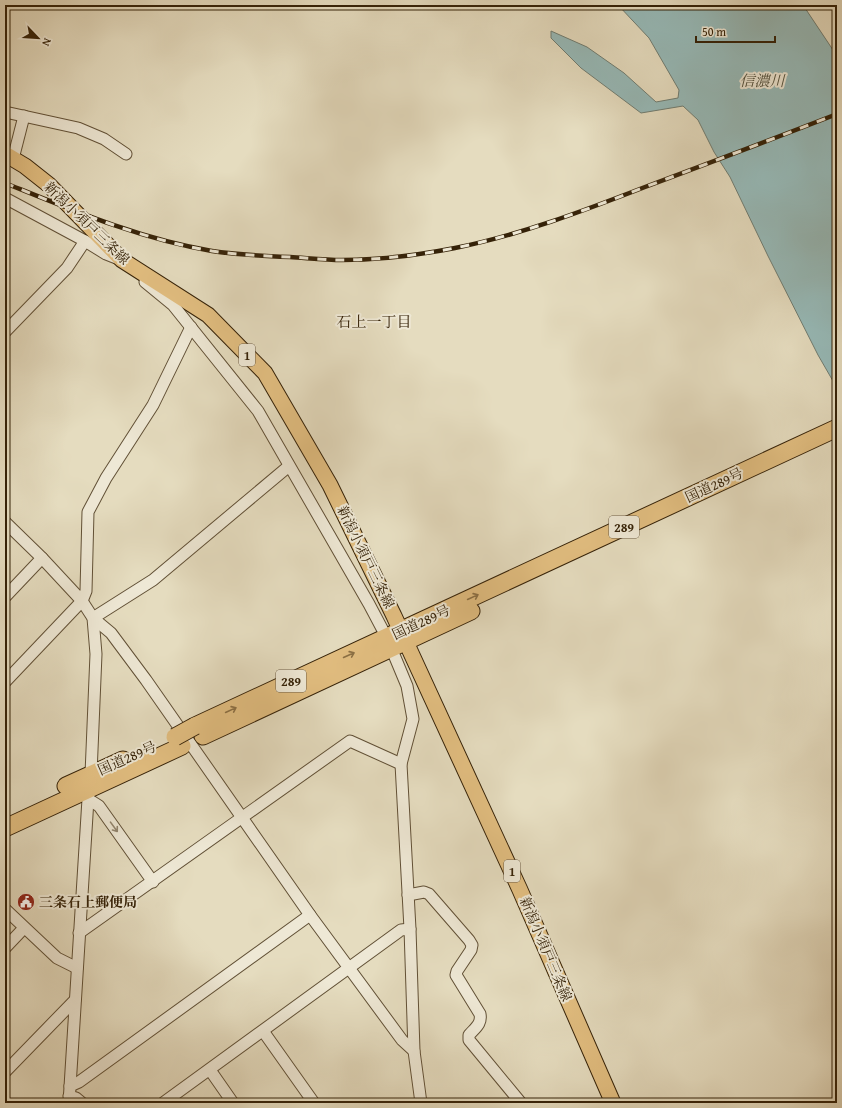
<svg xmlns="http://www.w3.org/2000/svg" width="842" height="1108" font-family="'Gentium Book Plus','Noto Serif JP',serif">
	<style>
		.water { fill: #97bab8; stroke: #707d72 }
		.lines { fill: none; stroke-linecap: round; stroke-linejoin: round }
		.minor-casing { stroke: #615036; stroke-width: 13 }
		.major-casing { stroke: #352208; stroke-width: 17 }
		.highway-casing { stroke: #352208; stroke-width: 19 }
		.minor { stroke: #eee8d5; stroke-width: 11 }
		.major { stroke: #e2be80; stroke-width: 15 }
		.highway { stroke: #e2be80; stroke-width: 17 }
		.rail-casing { stroke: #352208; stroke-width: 4.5 }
		.rail { stroke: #eee8d5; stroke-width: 3; stroke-dasharray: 9; stroke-linecap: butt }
		.highway-bridge-casing { stroke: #352208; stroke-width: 19; stroke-linecap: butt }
		.highway-bridge { stroke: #e2be80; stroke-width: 17 }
		.oneway { stroke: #8c7044 }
		.oneway2 { stroke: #92856e }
		.labels { text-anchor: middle; stroke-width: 4; stroke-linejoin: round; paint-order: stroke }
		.shield { fill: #eee8d5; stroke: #6c5d46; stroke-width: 1 }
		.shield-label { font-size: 13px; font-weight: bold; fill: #352208 }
		.street-label { font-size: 14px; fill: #352208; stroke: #eee8d5 }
		.poi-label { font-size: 14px; font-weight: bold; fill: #352208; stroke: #eee8d5; text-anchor: start }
		.water-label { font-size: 15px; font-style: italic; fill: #52503d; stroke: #eee8d5 }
		.neighbourhood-label { font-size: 15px; fill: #352208; stroke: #eee8d5 }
	</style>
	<rect width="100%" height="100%" fill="#e5dcbf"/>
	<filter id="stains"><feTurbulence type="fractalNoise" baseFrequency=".005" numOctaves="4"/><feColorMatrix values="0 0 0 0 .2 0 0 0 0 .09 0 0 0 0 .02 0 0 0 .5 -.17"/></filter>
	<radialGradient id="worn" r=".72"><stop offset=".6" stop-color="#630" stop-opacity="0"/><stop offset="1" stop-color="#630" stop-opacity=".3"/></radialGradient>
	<polygon class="water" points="618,5 803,5 837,56 837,388 818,355 768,256 730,177 714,152 698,120 683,106 641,113 581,68 551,38 551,31 587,47 624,73 656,102 678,98 679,90 649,38"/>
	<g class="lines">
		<defs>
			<g id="minor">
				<polyline points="5,112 78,128 104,139 126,154"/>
				<polyline points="13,159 24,116"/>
				<polyline points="5,198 85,241 106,254 121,260"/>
				<polyline points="145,282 173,305 258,411 369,604 387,638 407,686 413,719 401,764 410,929 414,1051 421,1103"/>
				<polyline points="5,332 67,268 85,241"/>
				<polyline points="289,466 153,580 93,618 111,633 146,680 310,915 402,1040 414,1051"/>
				<polyline points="5,522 42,558 82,601 93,618 96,654 91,774 88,799 69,1103"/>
				<polyline points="5,597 42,558"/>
				<polyline points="5,682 82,601 86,591 88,512 106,478 153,405 191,327"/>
				<polyline points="88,799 99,806 153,882"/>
				<path d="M408,895L424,892L429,894L469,940L472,945L471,950L457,971L456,975L480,1014C482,1024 475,1028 469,1035V1040L521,1103"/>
				<polyline points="5,909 57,958 77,968"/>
				<polyline points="79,933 350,741 401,764"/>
				<polyline points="5,948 24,928"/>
				<polyline points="263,1031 314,1103"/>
				<polyline points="210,1070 233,1103"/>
				<polyline points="5,1072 75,1000"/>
				<polyline points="70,1086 79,1082 310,915"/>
				<polyline points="69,1096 76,1098 82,1103"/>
				<polyline points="163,1103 401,930 410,929"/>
			</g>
			<polyline id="major" points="5,154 25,166 49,185 122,260 208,315 265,373 330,485 394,616 520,890 613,1103"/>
			<g id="highway">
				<polyline points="195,726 837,428"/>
				<polyline points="203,736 471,611"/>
				<polyline points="66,786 123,760"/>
				<polyline points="5,828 182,746"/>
			</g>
		</defs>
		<use href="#minor" class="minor-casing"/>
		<use href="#major" class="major-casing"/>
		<use href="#highway" class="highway-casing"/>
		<use href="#minor" class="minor"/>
		<use href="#major" class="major"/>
		<use href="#highway" class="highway"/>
		<defs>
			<path id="rail" d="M5,183C72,210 140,239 212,251C238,255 264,256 290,257C307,258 325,260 342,260C379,260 419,255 455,248C520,235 583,211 645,187C709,163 773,139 837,114"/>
		</defs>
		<use href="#rail" class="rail-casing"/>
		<use href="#rail" class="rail"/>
		<defs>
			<polyline id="highway-bridge" points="175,737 195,726"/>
		</defs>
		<use href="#highway-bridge" class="highway-bridge-casing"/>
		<use href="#highway-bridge" class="highway-bridge"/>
	</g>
	<defs><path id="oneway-shaft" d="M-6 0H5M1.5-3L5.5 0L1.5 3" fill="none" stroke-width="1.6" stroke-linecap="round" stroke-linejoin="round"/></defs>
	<g class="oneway">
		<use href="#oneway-shaft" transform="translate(473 597) rotate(-25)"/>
		<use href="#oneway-shaft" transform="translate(349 655) rotate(-24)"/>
		<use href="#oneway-shaft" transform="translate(231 710) rotate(-25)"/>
	</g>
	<use class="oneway2" href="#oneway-shaft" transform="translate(114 827) rotate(54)"/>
	<defs>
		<symbol id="civic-disc" viewBox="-11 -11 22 22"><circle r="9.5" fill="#8f2418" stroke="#eee8d5"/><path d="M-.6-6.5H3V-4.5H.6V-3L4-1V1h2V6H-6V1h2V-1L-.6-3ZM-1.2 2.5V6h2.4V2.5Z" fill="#fff"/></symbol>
	</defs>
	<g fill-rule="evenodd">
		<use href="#civic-disc" x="16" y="892" width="20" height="20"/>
	</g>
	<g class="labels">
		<g class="shield">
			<rect x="239" y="344" width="16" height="22" rx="3"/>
			<rect x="609" y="516" width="30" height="22" rx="3"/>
			<rect x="276" y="670" width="30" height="22" rx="3"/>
			<rect x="504" y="860" width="16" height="22" rx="3"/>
		</g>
		<g class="shield-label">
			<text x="247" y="360">1</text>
			<text x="624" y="532">289</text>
			<text x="291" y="686">289</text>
			<text x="512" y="876">1</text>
		</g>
		<g class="street-label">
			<text transform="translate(87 223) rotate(44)" y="5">新潟小須戸三条線</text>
			<text transform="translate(714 485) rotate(-25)" y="5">国道289号</text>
			<text transform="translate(366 557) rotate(64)" y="5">新潟小須戸三条線</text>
			<text transform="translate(421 622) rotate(-25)" y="5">国道289号</text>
			<text transform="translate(127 758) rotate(-24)" y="5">国道289号</text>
			<text transform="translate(546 949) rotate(67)" y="5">新潟小須戸三条線</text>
		</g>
		<g class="poi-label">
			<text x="39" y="907">三条石上郵便局</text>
		</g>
		<g class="water-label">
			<text x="762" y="86">信濃川</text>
		</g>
		<g class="neighbourhood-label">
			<text x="374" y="327">石上一丁目</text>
		</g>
	</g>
	<rect width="842" height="1108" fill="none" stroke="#e5dcbf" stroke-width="20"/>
	<rect x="6" y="6" width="830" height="1096" fill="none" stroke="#352208" stroke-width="2"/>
	<rect x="10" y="10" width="822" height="1088" fill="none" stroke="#352208"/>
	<g transform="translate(38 38) rotate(115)" stroke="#eee8d5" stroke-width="3" paint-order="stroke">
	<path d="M0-3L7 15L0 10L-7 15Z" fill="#352208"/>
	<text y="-6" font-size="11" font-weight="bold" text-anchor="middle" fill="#352208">N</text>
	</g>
	<path d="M696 36v6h79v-6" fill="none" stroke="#352208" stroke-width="2"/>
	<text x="702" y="36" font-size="12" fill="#352208" stroke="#eee8d5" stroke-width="3" paint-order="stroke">50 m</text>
	<rect width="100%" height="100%" filter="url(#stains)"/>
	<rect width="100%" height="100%" fill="url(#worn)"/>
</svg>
